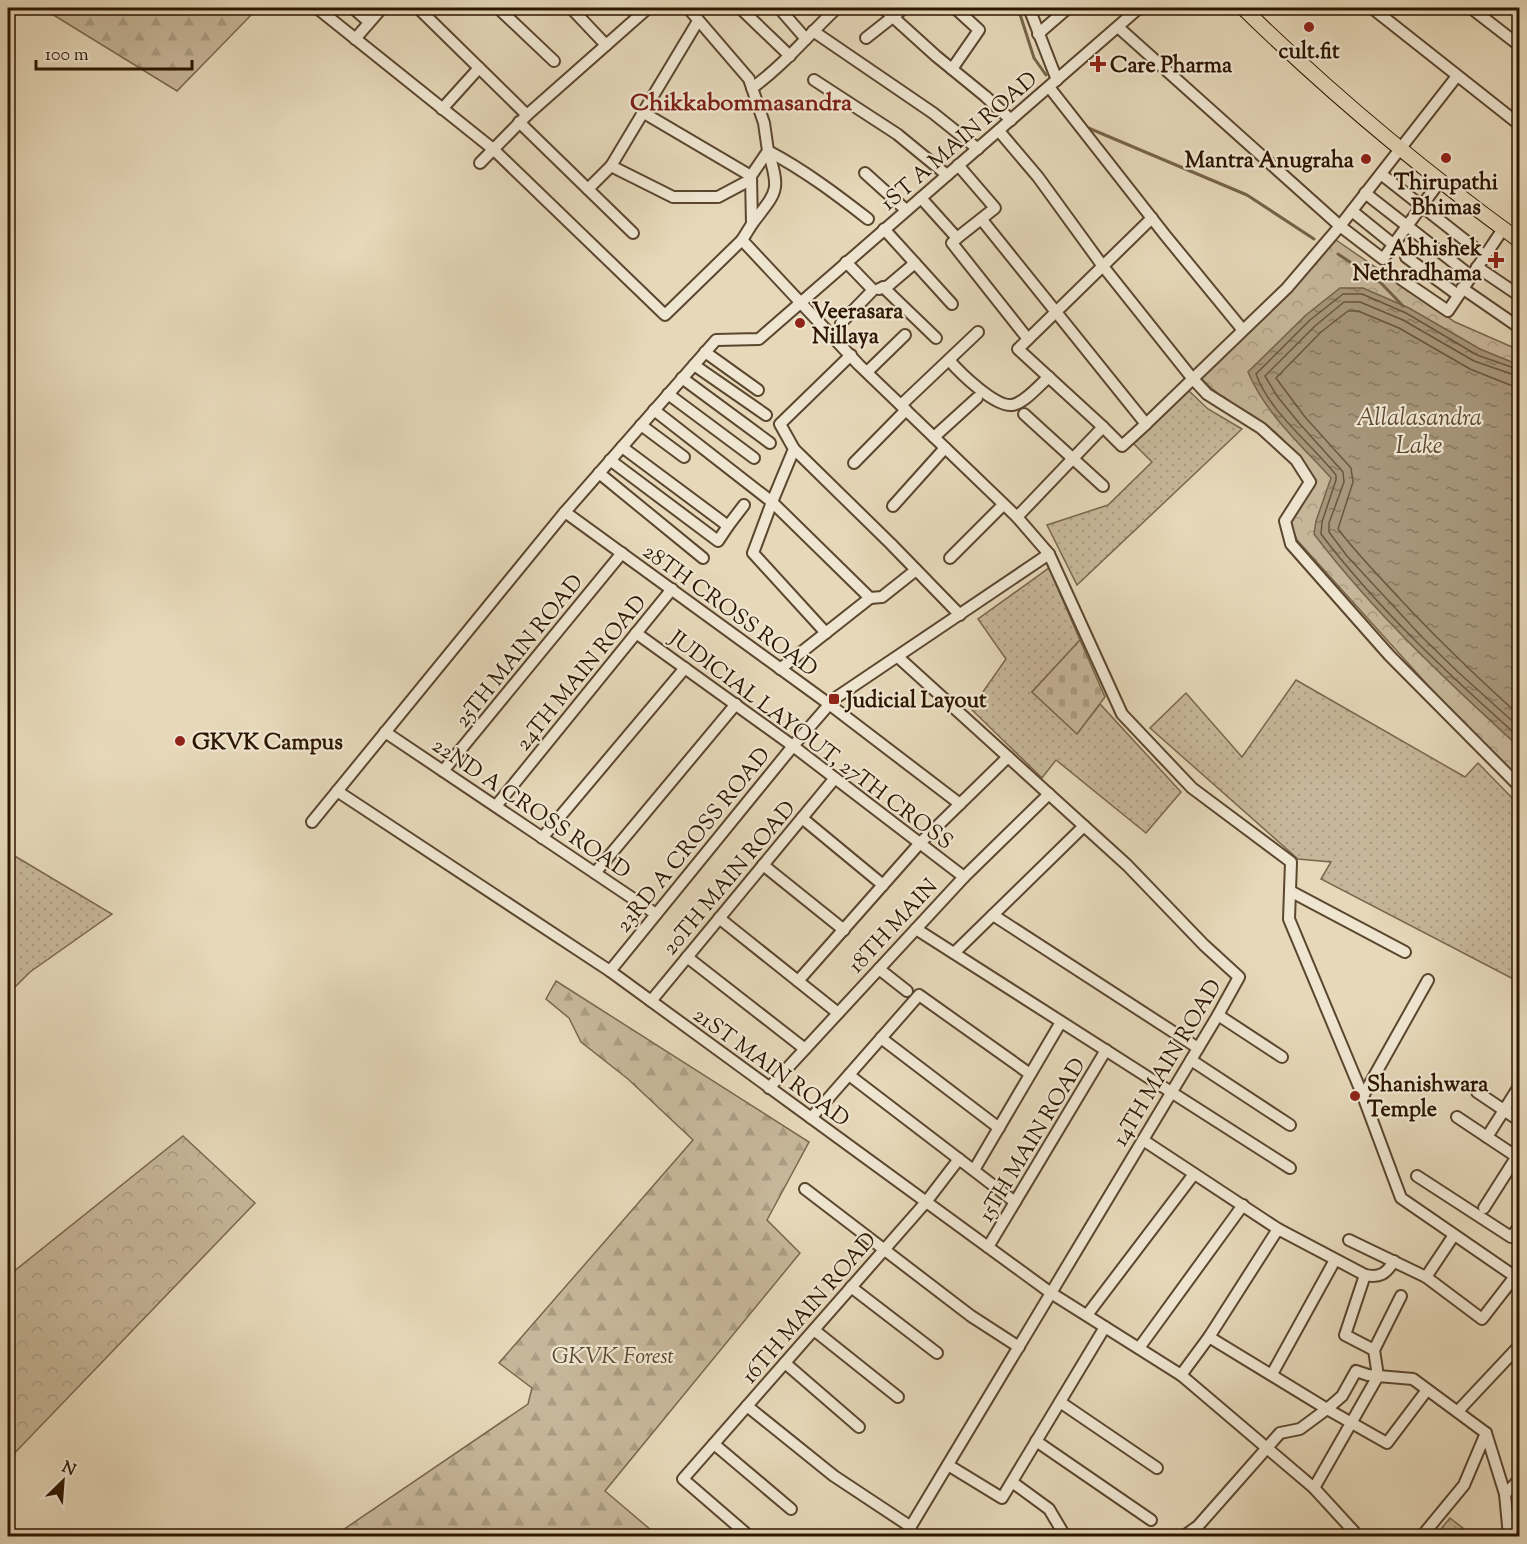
<svg xmlns="http://www.w3.org/2000/svg" width="1527" height="1544" font-family="'Sorts Mill Goudy',serif">
	<style>
		.grass { fill: url(#grass-dots); stroke: #7a664d; stroke-width: 1.5 }
		.forest { fill: url(#forest-firs); stroke: #7a664d; stroke-width: 1.5 }
		.cemetery { fill: url(#cemetery-stones); stroke: #7a664d; stroke-width: 1.5 }
		.park { fill: url(#park-crowns); stroke: #7a664d; stroke-width: 1.5 }
		.water { fill: url(#water-ripples); stroke: #766349; stroke-width: 1.5 }
		.lines { fill: none; stroke-linecap: round; stroke-linejoin: round }
		.shore { stroke: #6a563d; stroke-width: 1.5 }
		.stream { stroke: #766349; stroke-width: 3 }
		.minor-casing { stroke: #5b462e; stroke-width: 14 }
		.major-casing { stroke: #2d1600; stroke-width: 16 }
		.minor { stroke: #efe6d2; stroke-width: 10 }
		.major { stroke: #e6d8b9; stroke-width: 14 }
		.poi-dot { fill: #8f2418; stroke: #efe6d2; stroke-width: 2 }
		.labels { text-anchor: middle; stroke-width: 4.5; stroke-linejoin: round; paint-order: stroke }
		.poi-label { font-size: 22px; font-weight: bold; fill: #2d1600; stroke: #efe6d2; text-anchor: start }
		.street-label { font-size: 22px; fill: #2d1600; stroke: #efe6d2 }
		.park-label { font-size: 22px; font-style: italic; fill: #5b462e; stroke: #efe6d2 }
		.neighbourhood-label { font-size: 24px; font-weight: bold; fill: #7a1f14; stroke: #efe6d2 }
		.water-label { font-size: 24px; font-style: italic; fill: #5e4931; stroke: #efe6d2 }
	</style>
	<defs>
		<pattern id="grass-dots" width="8" height="8" patternUnits="userSpaceOnUse" patternTransform="scale(1.5)"><rect width="8" height="8" fill="#c7b79a"/><path d="M2 2h.1M6 6h.1" fill="none" stroke="#ab9d83" stroke-width="1.8" stroke-linecap="round"/></pattern>
		<pattern id="forest-firs" width="22" height="20" patternUnits="userSpaceOnUse" patternTransform="scale(1.5)"><rect width="22" height="20" fill="#c7b79a"/><path d="M5 1l3.5 6h-7zM16 11l3.5 6h-7z" fill="#ab9d83"/></pattern>
		<pattern id="cemetery-stones" width="16" height="16" patternUnits="userSpaceOnUse" patternTransform="scale(1.5)"><rect width="16" height="16" fill="#c7b79a"/><path d="M2 7V4a2 2 0 0 1 4 0v3zM10 15v-3a2 2 0 0 1 4 0v3z" fill="#ab9d83"/></pattern>
		<pattern id="park-crowns" width="20" height="18" patternUnits="userSpaceOnUse" patternTransform="scale(1.5)"><rect width="20" height="18" fill="#c7b79a"/><path d="M2 6a3 3 0 1 1 6 0M12 15a3 3 0 1 1 6 0" fill="none" stroke="#ab9d83"/></pattern>
		<pattern id="water-ripples" width="26" height="14" patternUnits="userSpaceOnUse" patternTransform="scale(1.5)"><rect width="26" height="14" fill="#a7967a"/><path d="M2 4q2-2 4 0t4 0M15 11q2-2 4 0t4 0" fill="none" stroke="#887962"/></pattern>
	</defs>
	<rect width="100%" height="100%" fill="#e6d8b9"/>
	<filter id="stains"><feTurbulence type="fractalNoise" baseFrequency=".00333" numOctaves="4"/><feColorMatrix values="0 0 0 0 .2 0 0 0 0 .09 0 0 0 0 .02 0 0 0 .5 -.17"/></filter>
	<radialGradient id="worn" r=".72"><stop offset=".6" stop-color="#630" stop-opacity="0"/><stop offset="1" stop-color="#630" stop-opacity=".3"/></radialGradient>
	<g class="grass">
		<polygon points="1188,390 1208,409 1242,429 1077,585 1047,525 1108,505 1152,462 1133,443"/>
		<polygon points="1049,568 1080,640 1032,692 1077,734 1100,704 1181,792 1146,833 1056,760 1042,778 971,709 1006,659 978,619"/>
		<polygon points="1296,680 1465,777 1478,763 1519,805 1519,982 1321,879 1331,862 1298,859 1150,728 1186,693 1242,757"/>
		<polygon points="8,852 112,914 30,972 8,994"/>
		<polygon points="1450,1518 1473,1536 1435,1536"/>
	</g>
	<g class="forest">
		<polygon points="42,8 258,8 177,91"/>
		<polygon points="556,981 809,1142 767,1220 800,1253 605,1491 658,1536 334,1536 528,1404 532,1388 499,1363 693,1140 628,1079 581,1042 569,1018 546,999"/>
	</g>
	<polygon class="cemetery" points="1080,640 1105,697 1077,734 1032,692"/>
	<g class="park">
		<path d="M1336,240L1455,322L1519,350V779L1433,691L1297,540L1290,523L1316,481C1302,462 1283,435 1262,422C1239,406 1220,399 1201,378Z"/>
		<polygon points="183,1136 255,1203 8,1460 8,1276"/>
	</g>
	<path class="water" d="M1340,288H1363L1409,308L1480,349L1519,365V747C1447,681 1374,613 1314,534L1316,521L1331,478C1301,445 1265,413 1248,372L1306,315Z"/>
	<g class="lines">
		<g class="shore">
			<path d="M1520,370L1477,355L1406,313L1362,294H1343L1310,320L1256,374C1270,413 1311,443 1336,475V480L1322,522L1321,534C1378,609 1449,675 1520,738"/>
			<polyline points="1520,377 1474,361 1403,320 1360,302 1344,302 1315,326 1265,376 1277,396 1299,423 1343,472 1344,482 1329,523 1329,532 1347,556 1422,637 1458,672 1520,728"/>
			<path d="M1520,386L1510,385L1470,369L1399,328L1358,311H1348L1321,332L1276,378L1305,417L1351,468L1353,482L1338,529C1357,554 1379,576 1400,599C1438,640 1478,678 1520,716"/>
		</g>
		<g class="stream">
			<polyline points="1018,8 1034,58 1046,75"/>
			<polyline points="1086,127 1247,195 1314,239"/>
			<polyline points="1338,254 1381,283 1403,306"/>
		</g>
		<defs>
			<g id="minor">
				<polyline points="317,8 493,149 665,315 742,240 859,365 1017,517 1049,554 1122,714 1192,788 1291,862 1289,919 1363,1096 1401,1198 1520,1280"/>
				<polyline points="353,8 369,22"/>
				<polyline points="418,8 527,115"/>
				<polyline points="498,8 554,61"/>
				<polyline points="571,8 606,45"/>
				<polyline points="688,8 749,79 764,123 768,151 751,176 752,224 742,240"/>
				<polyline points="740,8 790,56"/>
				<polyline points="779,8 806,39"/>
				<polyline points="883,8 936,56 985,96 1011,120"/>
				<polyline points="1029,8 1057,80"/>
				<polyline points="1372,8 1520,125"/>
				<polyline points="1471,8 1520,46"/>
				<polyline points="698,21 611,166 673,197 718,197 750,180"/>
				<polyline points="1118,27 1340,226 1383,259 1440,181"/>
				<polyline points="813,31 933,113 978,149"/>
				<polyline points="1038,34 1068,8"/>
				<polyline points="866,38 904,8"/>
				<polyline points="355,39 382,8"/>
				<polyline points="952,69 979,30 955,8"/>
				<polyline points="814,80 897,134 947,175"/>
				<polyline points="1049,87 1165,235 1242,329"/>
				<path d="M752,88C784,65 808,35 837,8"/>
				<polyline points="442,109 479,68"/>
				<polyline points="644,113 751,176"/>
				<polyline points="519,122 633,233"/>
				<polyline points="999,131 1038,177 1102,265 1192,378 1207,394 1261,428 1296,460 1310,482 1285,521 1291,544 1389,655 1520,787"/>
				<path d="M768,151C804,170 836,194 868,219"/>
				<polyline points="480,163 527,115 648,8"/>
				<polyline points="865,173 906,210"/>
				<polyline points="1381,174 1485,256"/>
				<polyline points="588,189 611,166"/>
				<polyline points="1365,193 1471,276"/>
				<polyline points="921,198 957,238 952,243 1028,339"/>
				<polyline points="1352,211 1394,245"/>
				<polyline points="982,220 1146,424 1287,288 1340,226 1457,76"/>
				<path d="M752,224C777,191 781,192 768,151"/>
				<polyline points="884,229 952,304"/>
				<polyline points="957,238 995,208 958,165"/>
				<polyline points="1406,257 1458,295"/>
				<polyline points="1477,267 1520,296"/>
				<polyline points="1401,279 1448,311 1503,229"/>
				<polyline points="883,287 936,338"/>
				<polyline points="1462,288 1520,328"/>
				<polyline points="879,289 888,286 915,263"/>
				<polyline points="841,323 873,290 846,262"/>
				<polyline points="705,352 758,390"/>
				<polyline points="851,355 780,424 794,449 772,502 870,598"/>
				<path d="M949,360C960,373 995,407 1012,405C1025,403 1039,385 1049,377"/>
				<polyline points="694,365 766,415"/>
				<polyline points="867,372 905,335"/>
				<polyline points="682,378 770,443"/>
				<polyline points="668,394 754,458"/>
				<polyline points="901,405 978,332"/>
				<polyline points="654,410 772,502 753,553 826,633"/>
				<polyline points="1024,414 1103,486"/>
				<polyline points="641,425 684,457"/>
				<polyline points="1103,427 1122,446 1146,424"/>
				<polyline points="934,437 977,398"/>
				<polyline points="622,447 728,526 744,505"/>
				<polyline points="794,449 891,544 960,615"/>
				<polyline points="610,460 718,541 728,526"/>
				<polyline points="854,463 906,410"/>
				<polyline points="599,473 703,558"/>
				<polyline points="893,506 945,448"/>
				<polyline points="565,512 829,704 960,804"/>
				<polyline points="1017,517 1103,427 1018,349 1152,218"/>
				<polyline points="950,558 1003,505"/>
				<polyline points="870,598 882,597 916,570"/>
				<polyline points="636,633 793,746 964,877"/>
				<polyline points="898,657 1127,865 1204,945 1239,977 1218,1015 905,1536"/>
				<polyline points="780,669 870,598"/>
				<polyline points="385,732 656,914"/>
				<polyline points="443,771 622,553"/>
				<polyline points="337,791 610,971 1051,1293 1181,1375 1314,1488 1358,1536"/>
				<polyline points="496,806 672,589"/>
				<polyline points="802,818 883,885"/>
				<polyline points="312,822 565,512 716,340 759,339 1139,8"/>
				<polyline points="542,838 685,668"/>
				<polyline points="763,865 844,930"/>
				<polyline points="595,873 736,704"/>
				<polyline points="1290,891 1405,952"/>
				<polyline points="993,915 1198,1048"/>
				<polyline points="719,918 838,1013"/>
				<polyline points="916,929 1290,1168"/>
				<polyline points="954,953 1084,826"/>
				<polyline points="687,957 805,1049"/>
				<polyline points="879,969 907,991"/>
				<polyline points="610,971 793,746 834,699 1049,554"/>
				<polyline points="798,981 920,843 1008,757"/>
				<polyline points="651,1001 835,778"/>
				<polyline points="1218,1015 1282,1057"/>
				<polyline points="881,1038 999,1128"/>
				<polyline points="1191,1060 1290,1125"/>
				<polyline points="849,1075 1015,1202"/>
				<polyline points="769,1088 964,877 1049,794"/>
				<polyline points="1477,1092 1520,1121"/>
				<polyline points="1363,1096 1428,980"/>
				<polyline points="1457,1117 1520,1159"/>
				<polyline points="811,1118 919,995 1030,1074"/>
				<polyline points="1487,1137 1520,1085"/>
				<polyline points="1143,1140 1278,1229 1365,1275 1345,1335 1374,1350"/>
				<polyline points="974,1170 1061,1022"/>
				<polyline points="1417,1176 1511,1237 1520,1226"/>
				<polyline points="805,1189 971,1316 1019,1347"/>
				<polyline points="1484,1208 1519,1153"/>
				<polyline points="1349,1240 1426,1277 1482,1319 1520,1270"/>
				<polyline points="988,1247 1106,1050"/>
				<path d="M1365,1275C1380,1278 1386,1274 1394,1261"/>
				<polyline points="1426,1277 1454,1235"/>
				<polyline points="851,1287 937,1353"/>
				<polyline points="1087,1315 1194,1174"/>
				<polyline points="814,1330 898,1397"/>
				<polyline points="1209,1337 1327,1409 1342,1396 1356,1371 1368,1375 1378,1376 1374,1350 1401,1296"/>
				<polyline points="1139,1348 1243,1205"/>
				<polyline points="785,1363 859,1427"/>
				<polyline points="1272,1374 1335,1260"/>
				<polyline points="1181,1375 1209,1337 1278,1229"/>
				<polyline points="1060,1402 1157,1468"/>
				<polyline points="747,1406 834,1476 911,1527"/>
				<polyline points="1458,1411 1520,1345"/>
				<polyline points="1036,1441 1151,1520"/>
				<polyline points="714,1444 791,1509"/>
				<polyline points="948,1465 1002,1498 1105,1327"/>
				<polyline points="1012,1482 1049,1509 1065,1536"/>
				<polyline points="1314,1488 1378,1376 1413,1379 1486,1433 1505,1494 1509,1536"/>
				<polyline points="1505,1494 1520,1479"/>
				<polyline points="749,1536 683,1479 926,1202 959,1159"/>
				<polyline points="1184,1536 1198,1526 1280,1433 1300,1429 1327,1409 1387,1443 1427,1390"/>
				<polyline points="1422,1536 1464,1485 1486,1433"/>
			</g>
			<path id="major" d="M1243,8C1329,92 1422,170 1520,241"/>
		</defs>
		<use href="#minor" class="minor-casing"/>
		<use href="#major" class="major-casing"/>
		<use href="#minor" class="minor"/>
		<use href="#major" class="major"/>
	</g>
	<g class="poi-dot">
		<circle cx="1309" cy="27" r="6"/>
		<path d="M1095 55h6v6h6v6h-6v6h-6v-6h-6v-6h6z"/>
		<circle cx="1446" cy="158" r="6"/>
		<circle cx="1366" cy="159" r="6"/>
		<path d="M1493 251h6v6h6v6h-6v6h-6v-6h-6v-6h6z"/>
		<circle cx="800" cy="323" r="6"/>
		<rect x="828" y="693" width="12" height="12" rx="3"/>
		<circle cx="180" cy="741" r="6"/>
		<circle cx="1355" cy="1096" r="6"/>
	</g>
	<g class="labels">
		<g class="poi-label">
			<text x="1309" y="58" text-anchor="middle">cult.fit</text>
			<text x="1110" y="72">Care Pharma</text>
			<text x="1354" y="167" text-anchor="end">Mantra Anugraha</text>
			<text x="1446" y="189" text-anchor="middle">Thirupathi<tspan x="1446" dy="25">Bhimas</tspan></text>
			<text x="1482" y="255" text-anchor="end">Abhishek<tspan x="1482" dy="25">Nethradhama</tspan></text>
			<text x="812" y="318">Veerasara<tspan x="812" dy="25">Nillaya</tspan></text>
			<text x="846" y="707">Judicial Layout</text>
			<text x="192" y="749">GKVK Campus</text>
			<text x="1367" y="1091">Shanishwara<tspan x="1367" dy="25">Temple</tspan></text>
		</g>
		<g class="street-label">
			<text transform="translate(958 140) rotate(-41)" y="8">1ST A MAIN ROAD</text>
			<text transform="translate(731 609) rotate(36)" y="8">28TH CROSS ROAD</text>
			<text transform="translate(518 650) rotate(-51)" y="8">25TH MAIN ROAD</text>
			<text transform="translate(580 672) rotate(-51)" y="8">24TH MAIN ROAD</text>
			<text transform="translate(812 739) rotate(37)" y="8">JUDICIAL LAYOUT, 27TH CROSS</text>
			<text transform="translate(532 807) rotate(34)" y="8">22ND A CROSS ROAD</text>
			<text transform="translate(692 839) rotate(-51)" y="8">23RD A CROSS ROAD</text>
			<text transform="translate(728 877) rotate(-50)" y="8">20TH MAIN ROAD</text>
			<text transform="translate(892 925) rotate(-47)" y="8">18TH MAIN</text>
			<text transform="translate(1166 1062) rotate(-59)" y="8">14TH MAIN ROAD</text>
			<text transform="translate(772 1066) rotate(36)" y="8">21ST MAIN ROAD</text>
			<text transform="translate(1031 1139) rotate(-59)" y="8">15TH MAIN ROAD</text>
			<text transform="translate(808 1307) rotate(-49)" y="8">16TH MAIN ROAD</text>
		</g>
		<g class="park-label">
			<text x="613" y="1363">GKVK Forest</text>
		</g>
		<g class="neighbourhood-label">
			<text x="741" y="110">Chikkabommasandra</text>
		</g>
		<g class="water-label">
			<text x="1419" y="425">Allalasandra<tspan x="1419" dy="28">Lake</tspan></text>
		</g>
	</g>
	<rect width="1527" height="1544" fill="none" stroke="#e6d8b9" stroke-width="30"/>
	<rect x="9" y="9" width="1509" height="1526" fill="none" stroke="#2d1600" stroke-width="3"/>
	<rect x="15" y="15" width="1497" height="1514" fill="none" stroke="#2d1600" stroke-width="1.5"/>
	<g transform="translate(63 1481) rotate(25)" stroke="#efe6d2" stroke-width="4.5" paint-order="stroke">
	<path d="M0-4.5L10 22L0 15L-10 22Z" fill="#2d1600"/>
	<text y="-9" font-size="16" font-weight="bold" text-anchor="middle" fill="#2d1600">N</text>
	</g>
	<path d="M36 60v9h156v-9" fill="none" stroke="#2d1600" stroke-width="3"/>
	<text x="45" y="60" font-size="18" fill="#2d1600" stroke="#efe6d2" stroke-width="4.5" paint-order="stroke">100 m</text>
	<rect width="100%" height="100%" filter="url(#stains)"/>
	<rect width="100%" height="100%" fill="url(#worn)"/>
</svg>
